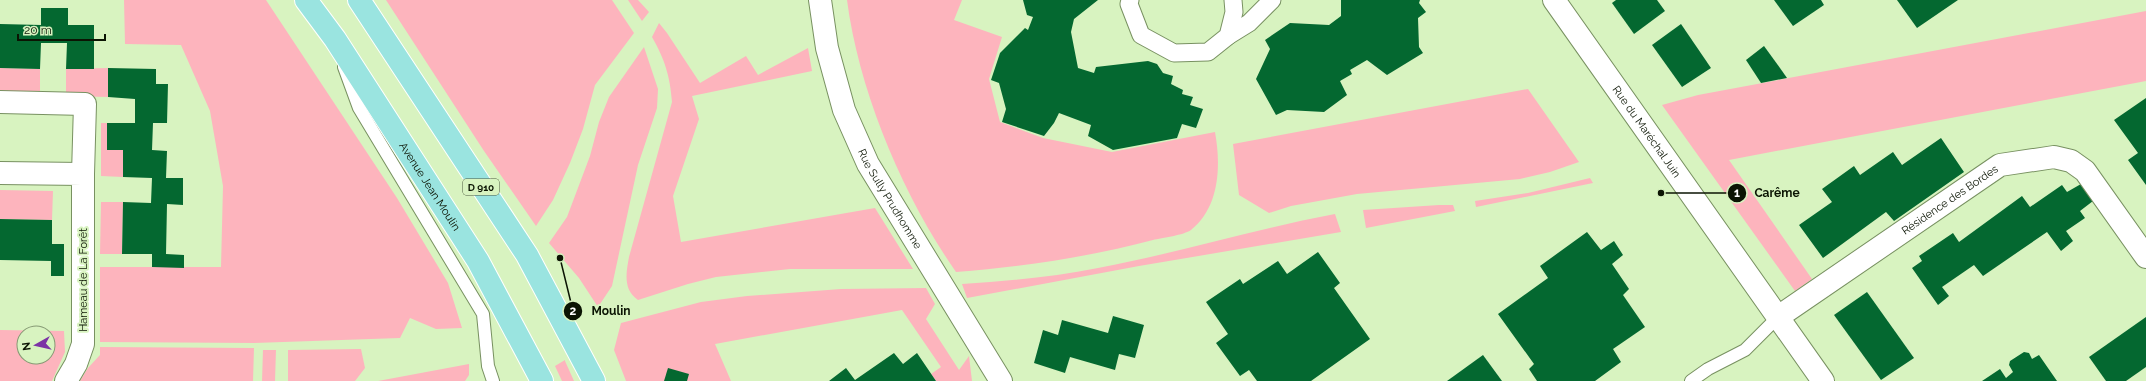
<svg xmlns="http://www.w3.org/2000/svg" width="2146" height="381" font-family="Raleway,sans-serif">
	<style>
		.green { fill: #fdb4bd; fill-rule: evenodd }
		.building { fill: #046830 }
		.lines { fill: none; stroke-linecap: round; stroke-linejoin: round }
		.service-casing { stroke: #789161; stroke-width: 14 }
		.pedestrian-casing { stroke: #789161; stroke-width: 19 }
		.minor-casing { stroke: #789161; stroke-width: 24 }
		.primary-casing { stroke: #fff; stroke-width: 24 }
		.service { stroke: #fff; stroke-width: 12 }
		.pedestrian { stroke: #fff; stroke-width: 17 }
		.minor { stroke: #fff; stroke-width: 22 }
		.primary { stroke: #9ae4e0; stroke-width: 22 }
		.labels { text-anchor: middle; stroke-width: 4; stroke-linejoin: round; paint-order: stroke }
		.shield { fill: #d8f3c0; stroke: #48573c; stroke-width: 1 }
		.shield-label { font-size: 10px; font-weight: bold; fill: #0b1403 }
		.street-label { font-size: 11px; fill: #0b1403; stroke: #d8f3c0 }
		.leader { fill: none; stroke: #0b1403; stroke-width: 1.5 }
		.callout-dot { fill: #0b1403; stroke: #d8f3c0; stroke-width: 1.5 }
		.mark-label { font-size: 12px; text-anchor: middle; font-weight: bold; fill: #fff }
		.callout-label { font-size: 12px; text-anchor: middle; font-weight: bold; fill: #0b1403; stroke: #d8f3c0; stroke-width: 4; stroke-linejoin: round; paint-order: stroke }
	</style>
	<rect width="100%" height="100%" fill="#d8f3c0"/>
	<g class="green">
		<polygon points="124,0 266,0 397,198 448,283 462,328 436,329 410,318 400,338 254,343 100,342 100,267 221,267 223,186 210,111 181,45 125,44"/>
		<polygon points="386,0 612,0 634,33 595,85 583,129 570,163 553,200 536,226 484,151"/>
		<polygon points="628,0 638,0 649,12 642,21"/>
		<path d="M847,0H962L954,20L1002,37L989,79L1000,122L1043,138L1112,152L1215,132C1221,165 1220,207 1191,230C1184,235 1162,238 1153,240C1088,257 1023,267 956,272C903,196 859,92 847,0Z"/>
		<polygon points="2146,11 2146,81 1729,160 1812,279 1795,291 1662,105 1698,95"/>
		<path d="M659,23L667,33L700,83L746,56L758,75L808,48L812,71L692,96L699,119L673,196L681,242L875,208L913,269H790L716,277L688,284L638,300C623,290 626,273 629,257L672,102C670,76 665,60 652,37Z"/>
		<polygon points="644,47 658,89 657,108 638,165 612,286 598,307 579,278 549,243 567,217 590,156 599,122 609,97"/>
		<polygon points="0,68 40,69 40,96 0,95"/>
		<polygon points="108,68 108,97 66,96 66,69"/>
		<polygon points="1528,89 1579,162 1550,172 1520,179 1357,194 1291,206 1269,213 1239,195 1233,144"/>
		<polygon points="101,123 107,123 107,150 123,150 123,177 101,176"/>
		<polygon points="1590,178 1593,183 1476,207 1475,201 1528,193"/>
		<polygon points="0,190 53,191 52,220 0,219"/>
		<polygon points="101,202 123,202 122,254 100,254"/>
		<polygon points="1439,205 1453,205 1455,211 1366,228 1363,210"/>
		<path d="M1335,214L1341,232L1139,266L967,298L962,284C1008,281 1053,277 1098,268C1178,253 1255,229 1335,214Z"/>
		<polygon points="926,288 935,304 926,319 959,370 969,356 972,381 936,381 931,374 941,367 902,310 715,344 731,381 626,381 614,350 621,323 701,302 747,296 841,289"/>
		<path d="M0,330L64,331L65,352L52,381H0ZM24,333H48V357H24Z"/>
		<polygon points="100,347 254,348 253,381 80,381 88,368 100,355"/>
		<polygon points="361,349 365,368 355,381 288,381 288,350"/>
		<polygon points="263,350 276,350 275,381 262,381"/>
		<polygon points="565,360 565,361 574,381 562,381 555,366"/>
		<polygon points="469,364 469,375 465,381 378,381"/>
	</g>
	<g class="building">
		<polygon points="1023,0 1098,0 1074,19 1071,32 1078,68 1094,73 1096,67 1148,61 1157,64 1163,73 1173,76 1171,84 1183,90 1182,94 1193,97 1190,105 1203,109 1196,128 1182,124 1177,138 1113,150 1088,136 1091,125 1059,113 1054,123 1044,136 1002,122 1006,109 999,83 991,80 1000,53 1025,28 1028,30 1033,17 1027,15"/>
		<polygon points="1341,0 1420,0 1419,3 1426,12 1418,18 1419,47 1423,53 1387,75 1367,60 1350,70 1352,74 1340,81 1347,95 1324,112 1287,110 1276,115 1256,79 1270,49 1265,40 1290,23 1329,25 1341,16"/>
		<polygon points="1616,0 1657,0 1665,11 1634,34 1612,3"/>
		<polygon points="1774,0 1821,0 1824,5 1793,26"/>
		<polygon points="1897,0 1958,0 1917,28"/>
		<polygon points="41,8 68,8 68,25 94,25 94,69 66,69 67,43 41,43 40,69 0,68 0,24 41,25"/>
		<polygon points="1681,24 1711,68 1682,87 1652,45"/>
		<polygon points="1764,46 1780,68 1787,78 1761,83 1746,60"/>
		<polygon points="108,68 156,69 156,84 168,84 167,123 153,123 152,150 167,151 166,178 183,178 183,205 167,204 166,254 184,255 184,268 152,267 152,254 122,254 123,202 151,203 152,178 123,177 123,150 107,150 107,123 135,123 135,99 108,97"/>
		<polygon points="2146,98 2146,185 2128,160 2138,153 2114,120"/>
		<polygon points="1941,138 1964,172 1894,221 1886,212 1823,258 1799,225 1832,202 1822,189 1854,166 1860,175 1893,152 1902,165"/>
		<polygon points="2081,184 2093,201 2080,211 2085,218 2066,231 2073,241 2061,251 2047,232 1983,276 1974,265 1942,287 1949,296 1938,305 1912,268 1922,261 1919,256 1953,233 1959,242 2022,196 2030,207 2062,185 2067,192"/>
		<polygon points="0,219 52,220 52,244 64,244 64,276 51,276 51,261 0,260"/>
		<polygon points="1587,232 1601,250 1614,241 1623,255 1612,264 1629,289 1623,295 1645,327 1613,349 1621,362 1595,381 1537,381 1529,369 1534,364 1498,314 1548,278 1540,266"/>
		<polygon points="1318,252 1340,283 1334,288 1370,339 1311,381 1257,381 1249,370 1240,376 1216,343 1228,334 1206,302 1240,279 1243,284 1278,261 1287,274"/>
		<polygon points="1867,292 1914,358 1881,380 1834,315"/>
		<polygon points="1113,316 1144,325 1135,358 1119,354 1115,370 1070,357 1065,373 1034,363 1043,330 1058,335 1062,320 1108,333"/>
		<polygon points="2146,317 2146,367 2126,381 2106,381 2089,357"/>
		<polygon points="2024,352 2029,353 2032,359 2039,355 2057,381 1982,381 2000,369 2006,378 2013,372 2009,365 2010,361"/>
		<polygon points="894,353 903,364 917,353 936,381 829,381 846,368 855,380"/>
		<polygon points="1483,355 1502,381 1447,381"/>
		<polygon points="668,368 689,374 687,381 664,381"/>
	</g>
	<g class="lines">
		<defs>
			<g id="service">
				<polyline points="344,67 359,108 483,314 488,366 493,381"/>
				<polyline points="1691,381 1708,369 1745,350 1778,317"/>
			</g>
			<g id="pedestrian">
				<polyline points="1130,0 1129,4 1141,35 1174,53 1208,52 1228,36 1234,12 1233,0"/>
				<polyline points="1228,36 1249,23 1272,0"/>
			</g>
			<g id="minor">
				<path id="s1" d="M820,0L827,48L844,110L868,164L1001,381"/>
				<path id="s2" d="M1554,0L1823,381"/>
				<polyline points="0,102 85,104 83,174"/>
				<polyline points="0,173 83,174 83,344 76,364 66,381"/>
				<path id="s3" d="M1778,317L2000,165L2054,157L2071,161L2085,171L2146,257"/>
			</g>
			<g id="primary">
				<path id="s4" d="M306,0L335,39L478,261L542,381"/>
				<polyline points="359,0 527,255 594,381"/>
			</g>
		</defs>
		<use href="#service" class="service-casing"/>
		<use href="#pedestrian" class="pedestrian-casing"/>
		<use href="#minor" class="minor-casing"/>
		<use href="#primary" class="primary-casing"/>
		<use href="#service" class="service"/>
		<use href="#pedestrian" class="pedestrian"/>
		<use href="#minor" class="minor"/>
		<use href="#primary" class="primary"/>
	</g>
	<g class="labels">
		<rect class="shield" x="463" y="179" width="36" height="16" rx="3"/>
		<g class="shield-label">
			<text x="481" y="191">D 910</text>
		</g>
		<g class="street-label">
			<text dy="4" stroke="none"><textPath href="#s2" startOffset="161">Rue du Maréchal Juin</textPath></text>
			<text dy="4" stroke="none"><textPath href="#s4" startOffset="224">Avenue Jean Moulin</textPath></text>
			<text dy="4" stroke="none"><textPath href="#s1" startOffset="213">Rue Sully Prudhomme</textPath></text>
			<text dy="4" stroke="none"><textPath href="#s3" startOffset="208">Résidence des Bordes</textPath></text>
			<text transform="translate(83 280) rotate(-90)" y="4">Hameau de La Forêt</text>
		</g>
	</g>
	<path class="leader" d="M1661 193L1737 193M560 258L573 311"/>
	<g class="callout-dot">
		<circle cx="1661" cy="193" r="4"/>
		<circle cx="560" cy="258" r="4"/>
		<circle cx="1737" cy="193" r="10"/>
		<circle cx="573" cy="311" r="10"/>
	</g>
	<g class="mark-label">
		<text x="1737" y="197">1</text>
		<text x="573" y="315">2</text>
	</g>
	<g class="callout-label">
		<text x="1777" y="197">Carême</text>
		<text x="611" y="315">Moulin</text>
	</g>
	<g transform="translate(36 345) rotate(262)"><circle r="19" fill="#d8f3c0" stroke="#869a74"/>
	<path d="M0-3L7 15L0 10L-7 15Z" fill="#7c33a5"/>
	<text y="-6" font-size="11" font-weight="bold" text-anchor="middle" fill="#0b1403">N</text>
	</g>
	<path d="M18 34v6h87v-6" fill="none" stroke="#0b1403" stroke-width="2"/>
	<text x="24" y="34" font-size="12" fill="#0b1403" stroke="#d8f3c0" stroke-width="3" paint-order="stroke">20 m</text>
</svg>
